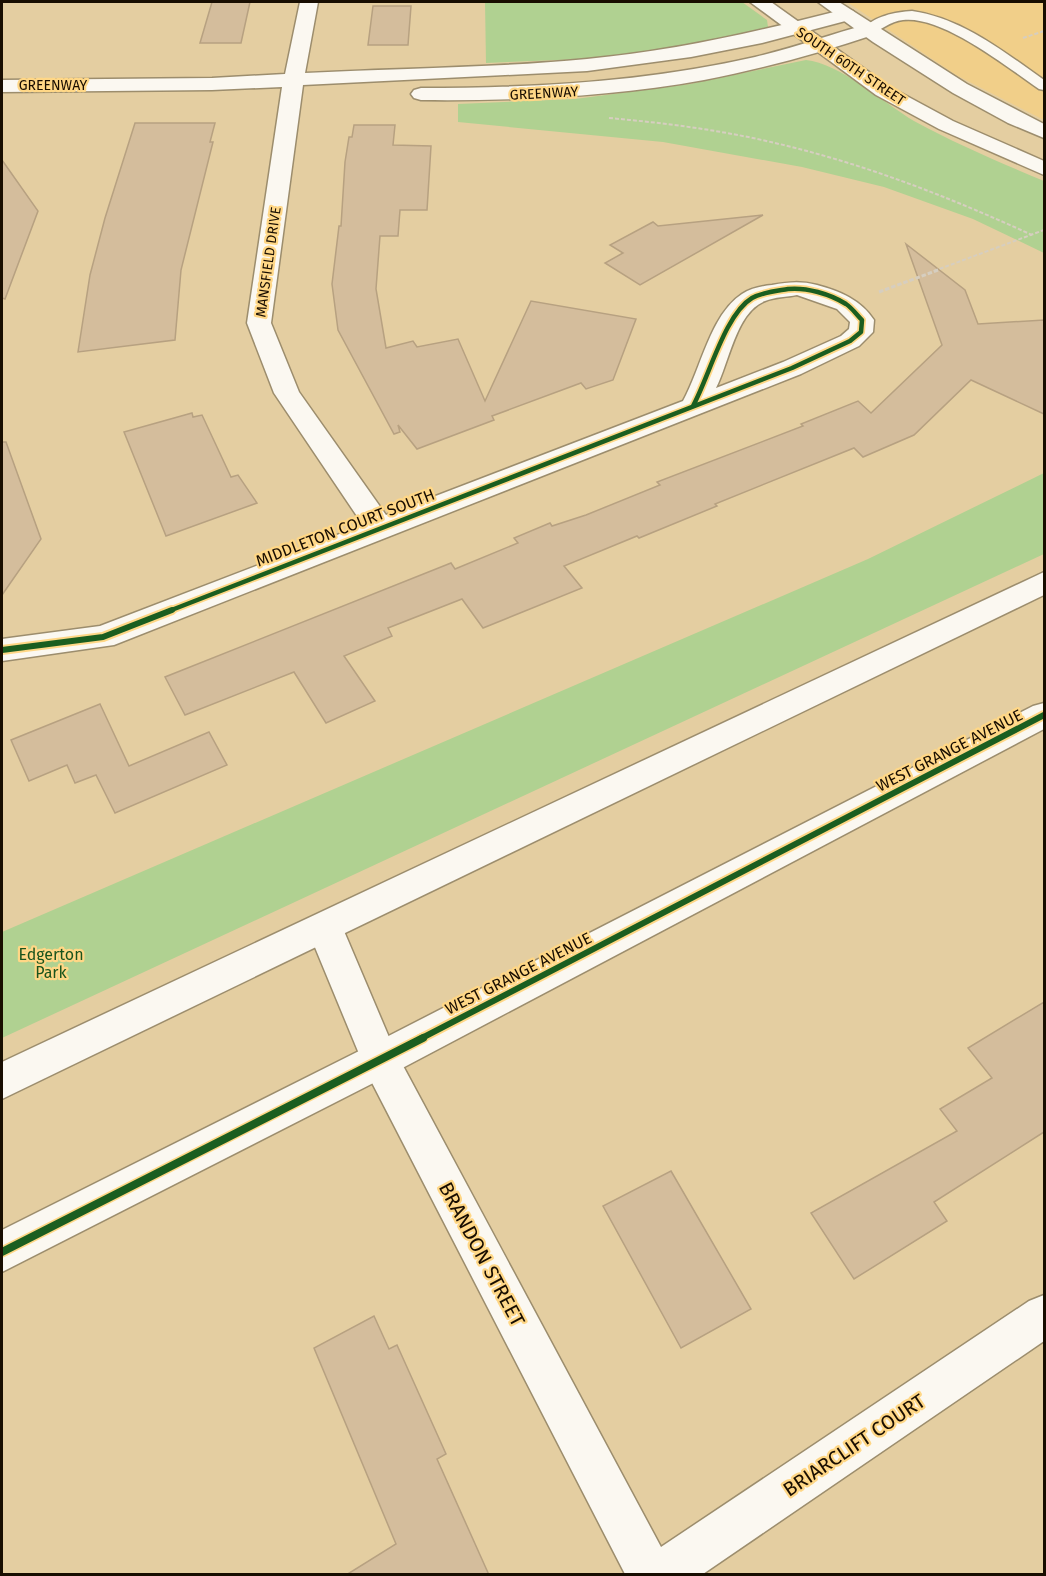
<svg xmlns="http://www.w3.org/2000/svg" width="1046" height="1576" font-family="'Fira Sans',sans-serif">
	<style>
		.built { fill: #f1cf89 }
		.green { fill: #b0d191 }
		.building { fill: #d4bd9c; stroke: #b7a181; stroke-width: 1.5 }
		.lines { fill: none; stroke-linecap: round; stroke-linejoin: round }
		.lane-casing { stroke: #9c8d6d; stroke-width: 3 }
		.street-casing { stroke: #9c8d6d; stroke-width: 3 }
		.secondary-casing { stroke: #9c8d6d; stroke-width: 3 }
		.path-far1 { stroke: #d6cec0; stroke-width: 2; stroke-dasharray: 4 2; stroke-linecap: butt }
		.path { stroke: #d6cec0; stroke-width: 3; stroke-dasharray: 4.5 2; stroke-linecap: butt }
		.lane { fill: #fbf8f1; fill-rule: evenodd }
		.street { fill: #fbf8f1; fill-rule: evenodd }
		.secondary { fill: #fbf8f1; fill-rule: evenodd }
		.cycleway-far2-casing { stroke: #ffd786; stroke-width: 8 }
		.cycleway-far1-casing { stroke: #ffd786; stroke-width: 10 }
		.cycleway-casing { stroke: #ffd786; stroke-width: 11 }
		.cycleway-far2 { stroke: #1b5e20; stroke-width: 4.5 }
		.cycleway-far1 { stroke: #1b5e20; stroke-width: 6 }
		.cycleway { stroke: #1b5e20; stroke-width: 8 }
		.labels { text-anchor: middle; stroke-width: 4.5; stroke-linejoin: round; paint-order: stroke }
		.far-street-label { font-size: 14px; fill: #180d00; stroke: #ffd786 }
		.street-label { font-size: 16px; fill: #180d00; stroke: #ffd786 }
		.park-label { font-size: 16px; fill: #1a541d; stroke: #ffd786 }
		.near-street-label { font-size: 20px; fill: #180d00; stroke: #ffd786 }
	</style>
	<rect width="100%" height="100%" fill="#e4cea1"/>
	<polygon class="built" points="847,2 1044,2 1044,120 956,75"/>
	<g class="green">
		<polygon points="485,2 742,2 767,20 768,27 755,32 710,41 638,53 583,59 486,63"/>
		<path d="M806,60C839,63 884,103 914,121C956,144 1001,163 1044,181V253L973,219L884,187L802,167L663,142L458,122V104L575,99L690,84Z"/>
		<polygon points="1044,473 1044,554 2,1038 2,932 868,559"/>
	</g>
	<g class="building">
		<polygon points="212,2 250,2 241,43 200,43"/>
		<polygon points="373,6 411,6 408,45 368,45"/>
		<polygon points="135,123 215,123 210,142 213,142 181,270 175,340 78,352 90,275 105,218"/>
		<polygon points="354,125 395,125 393,145 431,146 427,210 400,210 398,236 380,236 376,289 386,348 413,341 417,347 458,339 485,401 531,301 636,319 613,380 586,389 581,383 492,416 494,420 417,449 398,425 400,432 394,434 338,330 332,284 339,226 341,226 345,162 349,137 352,137"/>
		<polygon points="2,160 38,211 5,299 2,298"/>
		<polygon points="763,215 640,285 605,263 623,253 610,245 653,222 658,226"/>
		<polygon points="906,244 965,290 978,324 1044,320 1044,414 971,380 914,435 863,457 854,448 715,504 717,506 639,538 637,536 564,566 582,588 483,628 462,599 388,628 392,636 344,656 375,701 326,723 294,672 185,715 165,677 451,563 455,569 518,543 514,538 550,523 552,526 586,515 660,485 657,482 803,426 801,424 858,401 871,413 942,345"/>
		<polygon points="192,413 193,417 202,415 231,477 238,475 257,503 166,536 124,432"/>
		<polygon points="2,442 6,442 41,539 2,595"/>
		<polygon points="100,704 129,766 209,732 227,765 115,813 96,775 75,783 67,765 29,781 11,740"/>
		<polygon points="1044,1002 1044,1132 934,1202 947,1221 854,1279 811,1213 957,1131 940,1109 992,1078 968,1048"/>
		<polygon points="671,1171 751,1309 681,1348 603,1206"/>
		<polygon points="374,1316 389,1349 397,1345 446,1454 437,1459 489,1575 346,1575 396,1544 314,1348"/>
	</g>
	<g class="lines">
		<defs>
			<path id="lane" d="M912,11C962,18 1004,52 1044,80V90L1039,89C1007,67 942,15 903,20C890,21 881,31 869,34L862,30C874,16 895,12 912,11Z"/>
			<g id="street">
				<path d="M300,2H318L305,73C399,68 494,68 587,59C675,51 760,31 846,9L853,11L856,15L853,19L762,43L691,57L587,71L303,85L271,323L299,392L386,515L683,401C701,369 710,315 742,294C751,288 762,286 772,285C789,282 801,281 817,285C840,291 861,300 874,320L873,332L859,346L801,374L114,645L2,661V639L100,626L363,525L274,393L247,323L282,87L212,90L2,92V80L212,78L285,74ZM797,295L837,309L850,322L849,329L841,336L783,362L716,388C729,363 736,312 765,301C775,297 787,297 797,295Z"/>
				<path d="M869,24L876,26L879,30L876,34C819,53 762,69 704,80C610,97 516,101 421,100L414,98L411,94L414,90L421,88C534,88 645,82 755,57C794,48 831,34 869,24Z"/>
				<polygon points="325,912 338,917 394,1049 661,1547 1029,1301 1044,1295 1044,1341 703,1574 625,1574 367,1073 307,928 312,917"/>
			</g>
			<g id="secondary">
				<polygon points="750,2 771,2 890,87 953,121 1044,161 1044,175 939,129 876,95"/>
				<polygon points="818,2 839,2 967,84 1044,124 1044,138 1008,123 953,93 873,42"/>
				<polygon points="1044,572 1044,595 2,1099 2,1062"/>
				<polygon points="1044,703 1044,729 393,1073 2,1272 2,1230 367,1047 1033,706"/>
			</g>
		</defs>
		<use href="#lane" class="lane-casing"/>
		<use href="#street" class="street-casing"/>
		<use href="#secondary" class="secondary-casing"/>
		<g class="path-far1">
			<polyline points="1023,38 1044,31"/>
			<path d="M609,118C665,123 721,130 775,143C865,164 949,197 1032,235"/>
			<polyline points="934,271 1044,230"/>
		</g>
		<polyline class="path" points="879,292 938,270"/>
		<use href="#lane" class="lane"/>
		<use href="#street" class="street"/>
		<use href="#secondary" class="secondary"/>
		<defs>
			<path id="cycleway-far2" d="M169,611L792,368L850,341L861,332L862,320C857,315 852,308 846,304C830,294 806,287 788,289C776,291 763,292 752,298C725,314 709,377 693,406"/>
			<g id="cycleway-far1">
				<polyline points="2,650 103,637 172,610"/>
				<polyline points="420,1039 1044,715"/>
			</g>
			<polyline id="cycleway" points="2,1252 423,1038"/>
		</defs>
		<use href="#cycleway-far2" class="cycleway-far2-casing"/>
		<use href="#cycleway-far1" class="cycleway-far1-casing"/>
		<use href="#cycleway" class="cycleway-casing"/>
		<use href="#cycleway-far2" class="cycleway-far2"/>
		<use href="#cycleway-far1" class="cycleway-far1"/>
		<use href="#cycleway" class="cycleway"/>
	</g>
	<g class="labels">
		<g class="far-street-label">
			<text transform="translate(851 66) rotate(34)" y="5">SOUTH 60TH STREET</text>
			<text x="53" y="90">GREENWAY</text>
			<text transform="translate(544 93) rotate(-3)" y="5">GREENWAY</text>
			<text transform="translate(268 262) rotate(-82)" y="5">MANSFIELD DRIVE</text>
		</g>
		<g class="street-label">
			<text transform="translate(345 527) rotate(-21)" y="6">MIDDLETON COURT SOUTH</text>
			<text transform="translate(949 750) rotate(-27)" y="6">WEST GRANGE AVENUE</text>
			<text transform="translate(518 973) rotate(-27)" y="6">WEST GRANGE AVENUE</text>
		</g>
		<g class="park-label">
			<text x="51" y="960">Edgerton<tspan x="51" dy="18">Park</tspan></text>
		</g>
		<g class="near-street-label">
			<text transform="translate(482 1254) rotate(62)" y="7">BRANDON STREET</text>
			<text transform="translate(854 1445) rotate(-34)" y="7">BRIARCLIFT COURT</text>
		</g>
	</g>
	<rect width="1046" height="1576" fill="none" stroke="#180d00" stroke-width="6"/>
</svg>
